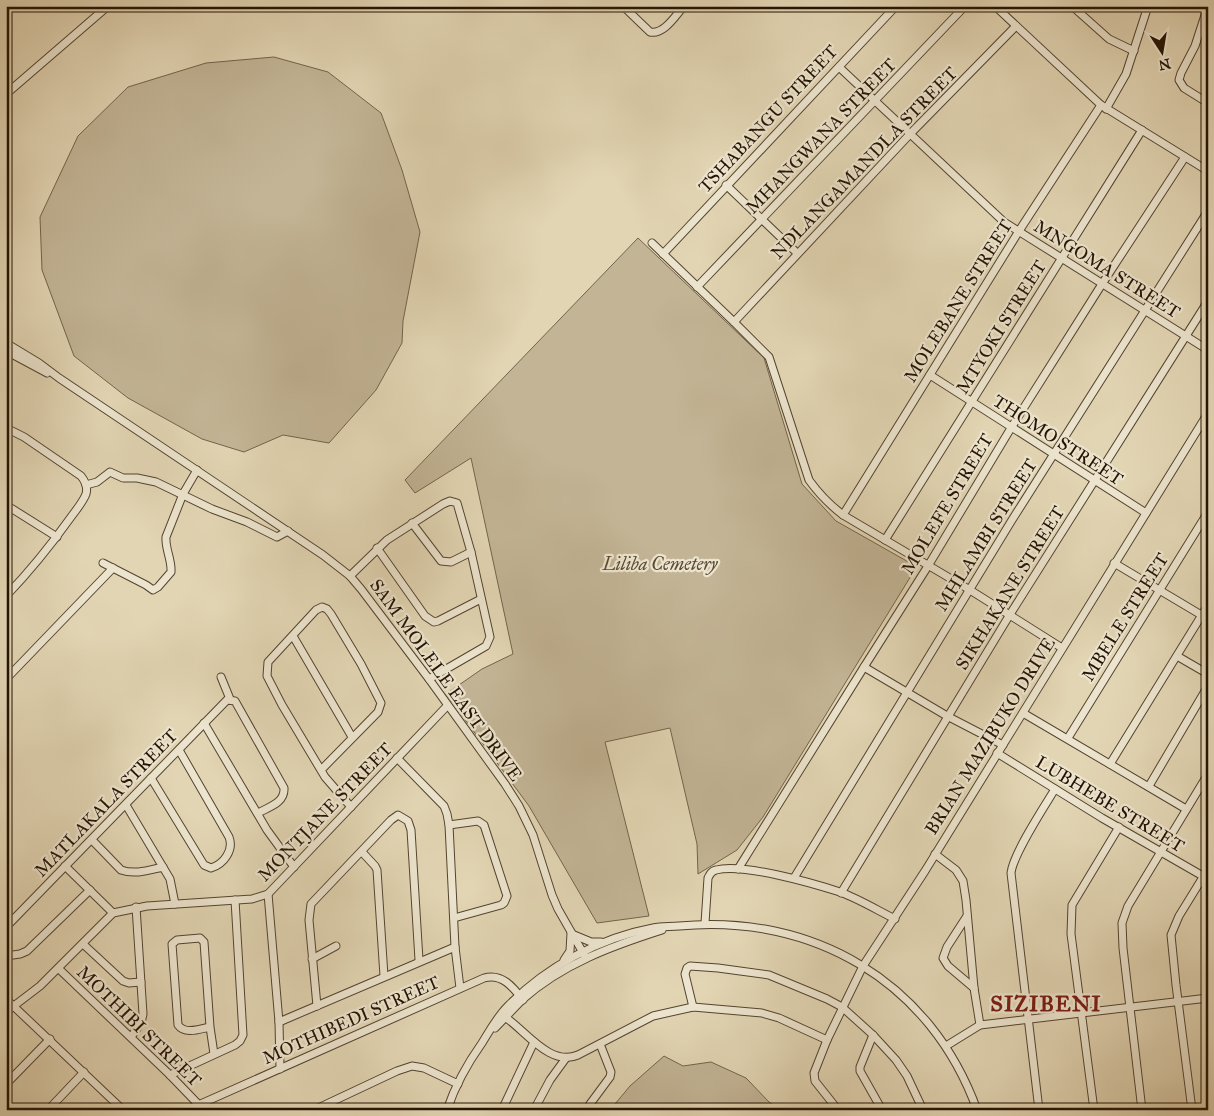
<svg xmlns="http://www.w3.org/2000/svg" width="1214" height="1116" font-family="'IM FELL Great Primer',serif">
	<style>
		.green { fill: #c2b495; stroke: #72644c }
		.lines { fill: none; stroke-linecap: round; stroke-linejoin: round }
		.minor-casing { stroke: #53442f; stroke-width: 9 }
		.minor { stroke: #ece4ce; stroke-width: 7 }
		.labels { text-anchor: middle; stroke-width: 4.5; stroke-linejoin: round; paint-order: stroke }
		.street-label { font-size: 18px; fill: #231303; stroke: #ece4ce }
		.park-label { font-size: 18px; font-style: italic; fill: #5b4b36; stroke: #ece4ce }
		.district-label { font-size: 22px; font-weight: bold; letter-spacing: 1px; fill: #7a1f14; stroke: #ece4ce }
	</style>
	<rect width="100%" height="100%" fill="#e2d5b3"/>
	<filter id="stains"><feTurbulence type="fractalNoise" baseFrequency=".004" numOctaves="4"/><feColorMatrix values="0 0 0 0 .2 0 0 0 0 .09 0 0 0 0 .02 0 0 0 .5 -.17"/></filter>
	<radialGradient id="worn" r=".72"><stop offset=".6" stop-color="#630" stop-opacity="0"/><stop offset="1" stop-color="#630" stop-opacity=".3"/></radialGradient>
	<g class="green">
		<polygon points="274,57 328,72 381,113 402,170 420,232 403,321 402,343 376,390 329,443 283,435 244,452 202,439 128,398 74,356 42,270 40,217 78,136 128,87 206,63"/>
		<polygon points="638,238 764,358 802,484 836,521 912,564 914,571 763,817 737,850 698,874 697,844 670,728 605,742 649,916 597,923 529,806 446,694 482,669 513,654 471,458 415,493 405,480"/>
		<polygon points="664,1056 683,1066 711,1062 746,1078 769,1102 781,1110 610,1110 630,1086"/>
	</g>
	<g class="lines">
		<defs>
			<g id="minor">
				<path d="M623,6L650,32C664,35 675,16 684,6"/>
				<polyline points="995,6 1101,105 1208,171"/>
				<polyline points="1072,6 1109,39 1134,51"/>
				<polyline points="1208,6 1195,46 1181,73 1179,80 1184,88 1208,103"/>
				<polyline points="839,67 1004,222 1208,350"/>
				<polyline points="6,94 108,6"/>
				<polyline points="1106,109 1126,74 1148,6"/>
				<polyline points="726,185 797,253"/>
				<path d="M652,243L734,322L769,357L809,480C819,494 830,505 843,515L970,590L1062,648"/>
				<polyline points="663,254 896,6"/>
				<polyline points="697,287 965,6"/>
				<polyline points="734,322 911,133 1016,26"/>
				<polyline points="6,343 39,363 59,378 323,555 350,576 361,589 429,679 505,784 519,806 533,835 552,895 558,909 586,958"/>
				<polyline points="6,351 47,373"/>
				<polyline points="930,375 1146,513"/>
				<path d="M6,428L24,437L81,476C85,481 88,487 86,494C83,502 76,510 71,517C51,545 30,571 6,596"/>
				<polyline points="86,485 97,482 110,472 123,478 137,478 156,482 212,509 247,522 277,537 288,531"/>
				<polyline points="6,505 57,537"/>
				<polyline points="843,515 1019,231 1101,105"/>
				<polyline points="412,523 441,561 451,562 471,552"/>
				<polyline points="885,540 1142,130"/>
				<polyline points="377,548 425,616 434,622 438,621 481,599"/>
				<path d="M103,563L146,585L153,590L158,587L171,572C172,560 165,549 166,537L183,494L197,470"/>
				<polyline points="1114,563 1208,619"/>
				<polyline points="350,576 387,540 443,504 450,501 457,503 471,552 490,637 486,646 429,679"/>
				<polyline points="293,636 352,737"/>
				<polyline points="1177,656 1208,674"/>
				<polyline points="864,667 947,716 1003,745"/>
				<polyline points="221,677 230,699"/>
				<polyline points="6,679 113,568"/>
				<polyline points="1023,713 1186,809"/>
				<polyline points="204,723 267,830 294,867"/>
				<polyline points="1068,738 1208,512"/>
				<polyline points="997,753 1102,818 1208,879"/>
				<polyline points="397,758 444,806 447,814 449,825 455,947 460,988"/>
				<polyline points="1110,764 1208,605"/>
				<polyline points="321,770 378,712 381,703 361,664 331,614 327,609 322,607 316,610 268,662 267,676 282,705 325,777 351,807"/>
				<path d="M151,778L204,865L211,868C224,864 234,850 229,837L179,750"/>
				<polyline points="1149,786 1208,686"/>
				<polyline points="126,805 170,879 175,904"/>
				<polyline points="449,825 478,821 484,825 507,896 504,903 501,905 454,918"/>
				<path d="M92,840L121,870C135,875 149,870 163,867"/>
				<polyline points="362,852 375,866 377,870 384,976"/>
				<polyline points="935,854 956,870 963,881 966,900 974,988 980,1025"/>
				<polyline points="65,866 113,913"/>
				<polyline points="738,869 864,667 928,566 1011,428 1102,284 1185,157"/>
				<polyline points="794,878 1012,520 1208,211"/>
				<polyline points="841,893 1009,616 1208,301"/>
				<polyline points="268,894 279,1022 280,1069"/>
				<polyline points="967,916 947,947 943,958 948,966 974,988"/>
				<path d="M705,923L708,878C710,874 711,871 716,870C743,863 812,883 840,892C859,899 877,910 895,919"/>
				<path d="M6,927L227,700L235,701L284,788C285,803 269,807 258,813"/>
				<polyline points="574,935 591,942 601,942"/>
				<polyline points="83,944 123,981 129,983 141,982"/>
				<polyline points="6,956 20,954 27,951 90,890"/>
				<polyline points="312,959 336,946"/>
				<polyline points="564,960 570,951 571,933"/>
				<polyline points="59,969 170,1075 198,1104"/>
				<polyline points="6,999 123,1110"/>
				<polyline points="317,1006 309,920 311,904 391,820 398,815 408,821 411,830 419,960"/>
				<polyline points="693,1007 685,974 687,968 690,966 718,968 769,975 827,999 842,1007 873,1035 896,1060 907,1076 923,1110"/>
				<polyline points="6,1012 40,986 113,913 147,906 252,899 268,894 447,706"/>
				<path d="M505,1017C526,1031 550,1067 578,1055L653,1016L693,1007L762,1013L779,1018L827,1040"/>
				<polyline points="279,1022 455,947"/>
				<path d="M210,1027C200,1029 185,1035 178,1025L172,944L177,940L200,938L204,942L210,1027L214,1054"/>
				<path d="M495,1028C504,1019 513,1009 522,1000C562,964 612,946 662,930"/>
				<polyline points="873,1035 860,1067 860,1071 882,1110"/>
				<polyline points="131,1037 141,1023 143,1014 136,907"/>
				<polyline points="946,1046 980,1025 1208,998"/>
				<polyline points="170,1075 235,1045 240,1041 243,1035 235,900"/>
				<polyline points="6,1084 50,1039"/>
				<polyline points="48,1110 84,1072"/>
				<path d="M187,1110L484,978C502,973 513,987 523,1000"/>
				<polyline points="314,1110 397,1071 412,1066 424,1068 458,1084"/>
				<path d="M447,1110C455,1086 467,1064 482,1043C490,1030 497,1017 508,1006C546,967 599,938 653,928C662,926 670,927 679,926C813,913 931,982 977,1110"/>
				<polyline points="502,1110 534,1042"/>
				<polyline points="534,1110 550,1080 566,1058"/>
				<polyline points="588,1110 590,1104 610,1077 611,1072 600,1044"/>
				<polyline points="838,1110 815,1081 814,1073 827,1040 863,966 925,871 1208,413"/>
				<path d="M1039,1110L1011,873C1013,854 1044,807 1055,789"/>
				<polyline points="1094,1110 1071,934 1072,905 1119,827"/>
				<polyline points="1142,1110 1123,948 1122,923 1128,906 1208,774"/>
				<polyline points="1192,1110 1176,985 1171,935 1179,916 1208,869"/>
			</g>
		</defs>
		<use href="#minor" class="minor-casing"/>
		<use href="#minor" class="minor"/>
	</g>
	<g class="labels">
		<g class="street-label">
			<text transform="translate(768 119) rotate(-47)" y="6">TSHABANGU STREET</text>
			<text transform="translate(821 136) rotate(-46)" y="6">MHANGWANA STREET</text>
			<text transform="translate(864 163) rotate(-46)" y="6">NDLANGAMANDLA STREET</text>
			<text transform="translate(1107 269) rotate(32)" y="6">MNGOMA STREET</text>
			<text transform="translate(958 301) rotate(-58)" y="6">MOLEBANE STREET</text>
			<text transform="translate(1001 327) rotate(-58)" y="6">MTYOKI STREET</text>
			<text transform="translate(1058 440) rotate(33)" y="6">THOMO STREET</text>
			<text transform="translate(947 504) rotate(-59)" y="6">MOLEFE STREET</text>
			<text transform="translate(986 535) rotate(-58)" y="6">MHLAMBI STREET</text>
			<text transform="translate(1010 588) rotate(-58)" y="6">SIKHAKANE STREET</text>
			<text transform="translate(1125 617) rotate(-58)" y="6">MBELE STREET</text>
			<text transform="translate(446 680) rotate(54)" y="6">SAM MOLELE EAST DRIVE</text>
			<text transform="translate(990 736) rotate(-58)" y="6">BRIAN MAZIBUKO DRIVE</text>
			<text transform="translate(106 803) rotate(-46)" y="6">MATLAKALA STREET</text>
			<text transform="translate(1110 804) rotate(31)" y="6">LUBHEBE STREET</text>
			<text transform="translate(325 812) rotate(-46)" y="6">MONTJANE STREET</text>
			<text transform="translate(351 1020) rotate(-24)" y="6">MOTHIBEDI STREET</text>
			<text transform="translate(139 1026) rotate(44)" y="6">MOTHIBI STREET</text>
		</g>
		<g class="park-label">
			<text x="660" y="570">Liliba Cemetery</text>
		</g>
		<g class="district-label">
			<text x="1046" y="1011">SIZIBENI</text>
		</g>
	</g>
	<rect width="1214" height="1116" fill="none" stroke="#e2d5b3" stroke-width="25"/>
	<rect x="8" y="8" width="1199" height="1101" fill="none" stroke="#231303" stroke-width="2.5"/>
	<rect x="12" y="12" width="1189" height="1091" fill="none" stroke="#231303"/>
	<g transform="translate(1162 52) rotate(168)" stroke="#ece4ce" stroke-width="4" paint-order="stroke">
	<path d="M0-4L9 19L0 12L-9 19Z" fill="#231303"/>
	<text y="-8" font-size="14" font-weight="bold" text-anchor="middle" fill="#231303">N</text>
	</g>
	<rect width="100%" height="100%" filter="url(#stains)"/>
	<rect width="100%" height="100%" fill="url(#worn)"/>
</svg>
